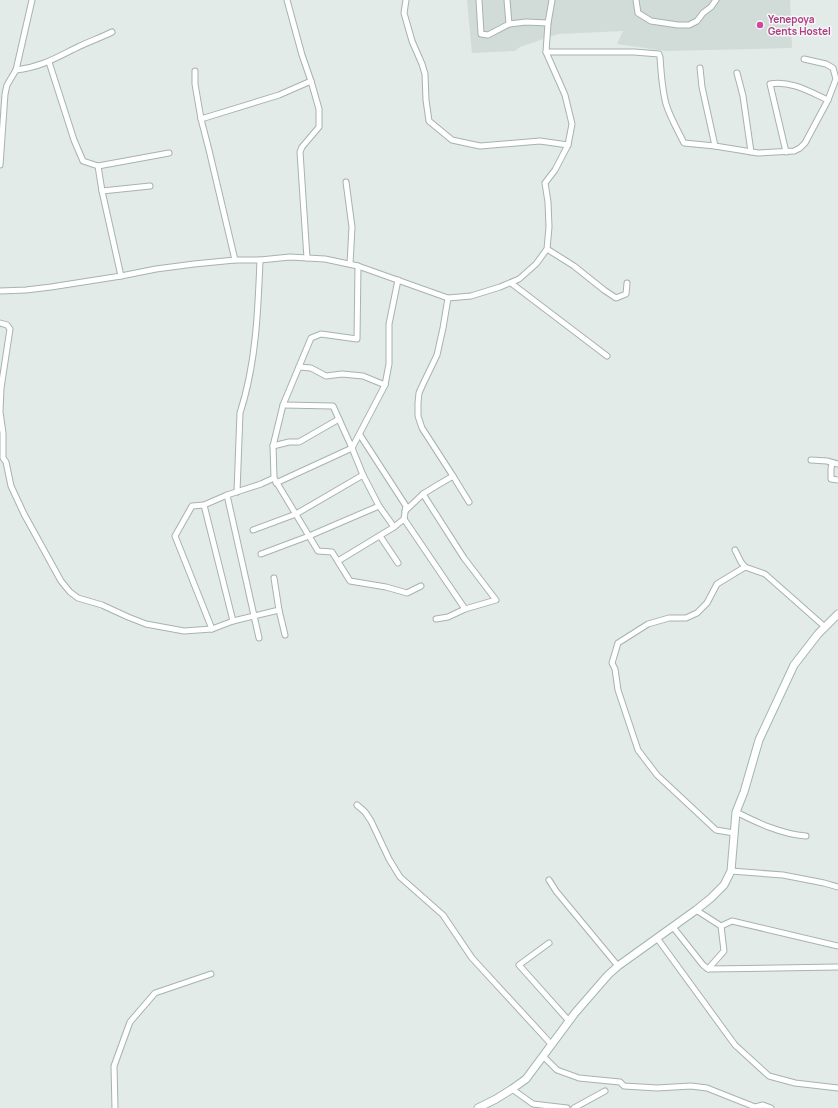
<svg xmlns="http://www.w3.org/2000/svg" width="838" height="1108" font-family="Manrope,sans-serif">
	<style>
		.built { fill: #d1dbd8 }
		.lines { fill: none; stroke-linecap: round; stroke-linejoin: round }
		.minor-casing { stroke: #a6b3b0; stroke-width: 7 }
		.secondary-casing { stroke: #a2b6b2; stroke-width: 9 }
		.minor { stroke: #fff; stroke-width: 5 }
		.secondary { stroke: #fff; stroke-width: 7 }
		.hotel-dot { fill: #d1479c; stroke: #f3f8f6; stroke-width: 1.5 }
		.labels { text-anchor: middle; stroke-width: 3; stroke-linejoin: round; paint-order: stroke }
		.hotel-label { font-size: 10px; font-weight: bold; fill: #b23c85; stroke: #f3f8f6; text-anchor: start }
	</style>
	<rect width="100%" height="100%" fill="#e3ebe9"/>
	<polygon class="built" points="467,0 790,0 792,48 666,51 617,44 623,31 558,34 520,47 515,51 472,53"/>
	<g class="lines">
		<defs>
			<g id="minor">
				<polyline points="287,0 302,55 311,81 319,109 319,127 302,147 300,152 307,258"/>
				<polyline points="406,0 404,13 412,41 422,64 425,74 426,100 429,121 452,140 480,146 540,141 568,145"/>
				<polyline points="479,0 481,34 488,35 509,24 526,22 548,23"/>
				<polyline points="507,0 509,24"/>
				<polyline points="636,0 638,13 651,21 678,25 689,25 697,21 703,13 711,7 716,0"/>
				<path d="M546,52H634L659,54L660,57C661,73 662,89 666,104C670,117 678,131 684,143L715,146L758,153L794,151L800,148L805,143L828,100L836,79L833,68L826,64L804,59"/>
				<polyline points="49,62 74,140 83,161 98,166 169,153"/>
				<polyline points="700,68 702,87 715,146"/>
				<path d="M16,70C42,67 57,57 80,46C91,41 102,37 112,32"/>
				<polyline points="195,71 195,84 201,119 209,150 235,260"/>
				<polyline points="737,73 743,96 751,152"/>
				<polyline points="201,119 279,95 311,81"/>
				<path d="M786,152L770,84C790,80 810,92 828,100"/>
				<polyline points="0,165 5,94 7,85 16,70 32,0"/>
				<polyline points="98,166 102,191 121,276"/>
				<polyline points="346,182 352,227 350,264"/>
				<polyline points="102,191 150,186"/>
				<polyline points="547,249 574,266 604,290 616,298 626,294 627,283"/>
				<polyline points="358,266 357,339 321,334 311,338 283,405 273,446 274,478 318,551 332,552 350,581 386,587 407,593 421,586"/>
				<polyline points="511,283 607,356"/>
				<polyline points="0,291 26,290 51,287 121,276 156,269 194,264 235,260 260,260 290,257 325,259 358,266 448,298 471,296 500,287 519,279 536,264 547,249 549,227 548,202 545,183 555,170 568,145 572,124 565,95 546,52 548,23 552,0"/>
				<polyline points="0,323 7,325 10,329 1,388 0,412 3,433 3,458 6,462 11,486 24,514 61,581 70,592 78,598 102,605 128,617 146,624 184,631 212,629 233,621"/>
				<polyline points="299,367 311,368 326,376 342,374 363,376 385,385"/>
				<polyline points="283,405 333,406 352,448 363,475 379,506 394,527 404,519 465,609"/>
				<polyline points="360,435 406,506 404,519"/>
				<polyline points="273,446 289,442 299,442 339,419"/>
				<polyline points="811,460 827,461 838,464"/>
				<polyline points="832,463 831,469 831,479 838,480"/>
				<polyline points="453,476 469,502"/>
				<polyline points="276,483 352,448 385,385 389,364 389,324 398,280"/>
				<path d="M237,492L240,413C256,364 258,311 260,260"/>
				<polyline points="227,495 204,505 233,621 279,610 274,578"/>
				<polyline points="204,505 192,506 175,536 212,629"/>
				<polyline points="405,511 423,494"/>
				<polyline points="253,530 296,514 363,475"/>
				<polyline points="380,536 398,563"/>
				<polyline points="735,550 741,562 745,567 765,574 825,627"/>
				<polyline points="261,554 309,536 379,506"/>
				<polyline points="338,561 394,527"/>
				<polyline points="279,610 285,635"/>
				<polyline points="436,619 448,617 465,609 496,600 464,558 423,494 436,486 453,476 422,428 418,416 418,403 419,393 423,384 437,355 443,328 448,298"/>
				<polyline points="259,638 227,495 261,484 274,478"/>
				<polyline points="357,805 365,812 371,821 389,859 400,877 443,915 472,958 552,1045"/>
				<path d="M736,812C758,823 781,834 806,836"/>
				<polyline points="734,833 716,830 657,775 638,750 618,690 615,669 612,663 618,643 648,624 669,618 686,618 697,613 707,603 717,584 745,567"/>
				<polyline points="731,871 783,875 824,883 838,887"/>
				<polyline points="549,880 556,891 618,966"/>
				<polyline points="696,910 721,926 732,921 838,946"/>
				<polyline points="673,927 703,965 708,969 838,967"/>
				<polyline points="657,938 735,1045 769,1076 795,1083 838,1088"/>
				<polyline points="549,943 519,965 569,1021"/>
				<polyline points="708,969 724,951 721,926"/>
				<polyline points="543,1056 557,1070 579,1078 620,1082 624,1086 657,1088 691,1086 707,1088 755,1107 763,1105 771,1108"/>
				<polyline points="512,1089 533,1104 567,1108"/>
				<polyline points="115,1108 114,1066 130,1022 155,993 211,974"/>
				<polyline points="574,1108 605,1091"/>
			</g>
			<polyline id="secondary" points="478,1108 496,1099 512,1089 526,1079 575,1013 608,975 618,966 696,910 711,898 724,885 731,871 736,812 744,792 759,740 794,665 818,634 838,614"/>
		</defs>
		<use href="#minor" class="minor-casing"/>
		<use href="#secondary" class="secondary-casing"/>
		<use href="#minor" class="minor"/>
		<use href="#secondary" class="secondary"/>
	</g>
	<circle class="hotel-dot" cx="760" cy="25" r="4"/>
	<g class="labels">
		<g class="hotel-label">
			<text x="768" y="23">Yenepoya<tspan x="768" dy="12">Gents Hostel</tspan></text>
		</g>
	</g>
</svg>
